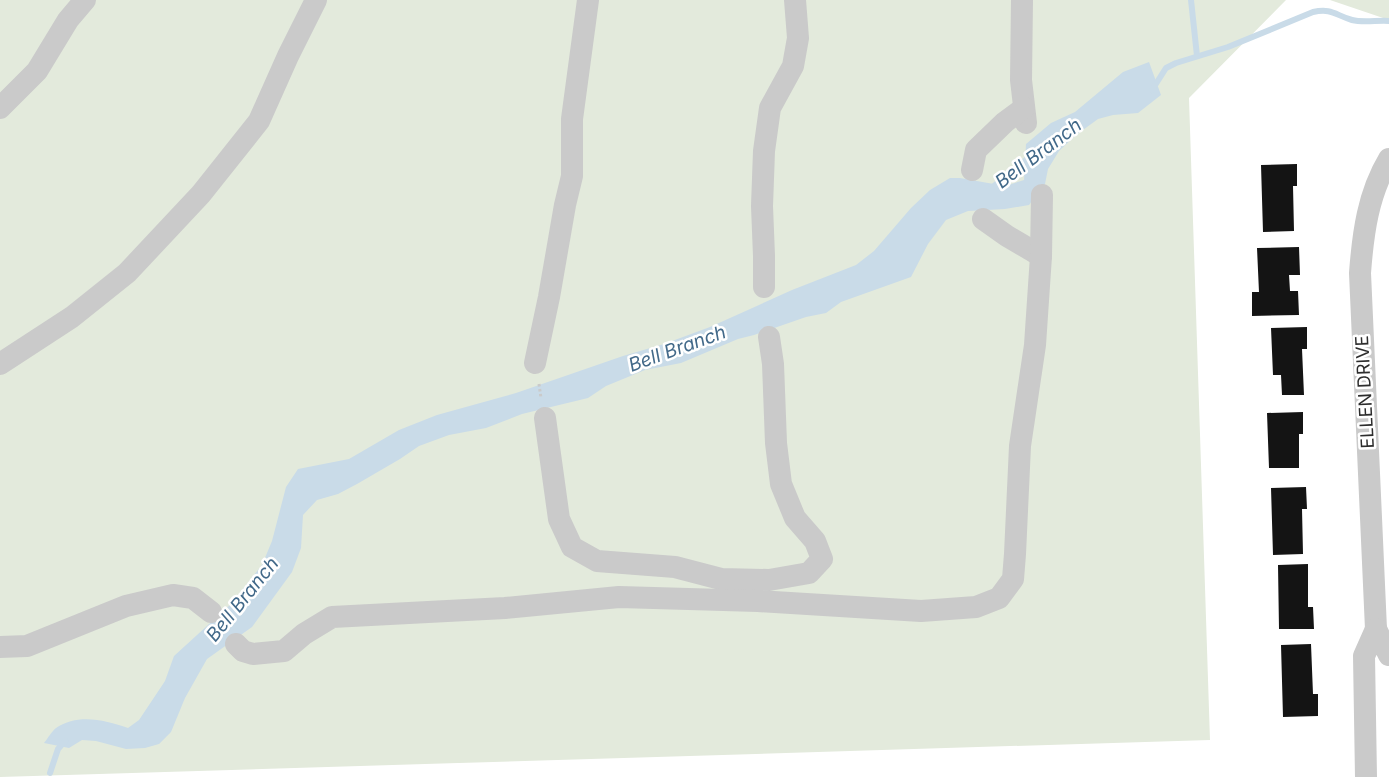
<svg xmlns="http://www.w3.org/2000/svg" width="1389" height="777" font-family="Inter,sans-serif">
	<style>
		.green { fill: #e3eadc }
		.water { fill: #c9dbe8 }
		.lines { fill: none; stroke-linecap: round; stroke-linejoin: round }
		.stream { stroke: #c9dbe8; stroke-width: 6 }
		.building { fill: #141414 }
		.path { stroke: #cacaca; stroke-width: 3; stroke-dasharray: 2.5 2.5; stroke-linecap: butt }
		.minor { stroke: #cacaca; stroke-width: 22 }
		.labels { text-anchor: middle; stroke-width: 5; stroke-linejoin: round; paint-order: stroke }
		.street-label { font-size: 18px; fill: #2d2d2d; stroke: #fff }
		.water-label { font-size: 19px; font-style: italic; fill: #426989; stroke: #fff }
	</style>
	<rect width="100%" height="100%" fill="#fff"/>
	<g class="green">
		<polygon points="0,0 1286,0 1189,98 1210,740 0,777"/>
		<polygon points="1330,0 1389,0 1389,20"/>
	</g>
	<path class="water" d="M1149,62L1161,95L1138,113L1113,115L1098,119L1076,135L1059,151L1048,169L1045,184L1029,205L1005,209L968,211L946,220L928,244L911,277L841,302L826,313L806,317L754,335L738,339L681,363L645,370L606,386L588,398L522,414L486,428L449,435L419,446L400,459L357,484L338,494L317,500L303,515L301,548L292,572L252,627L207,659L185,698L171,732L159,744L145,748L126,749L96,741L82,740L69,748L44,743C48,738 52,731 56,728C78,713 105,720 128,728L139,720L165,681L174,656L231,604L262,565L272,541L286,487L298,469L349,459L399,430L437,415L516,393L623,356L664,344L710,327L792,290L856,265L874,251L911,208L930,190L950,178H960L1005,186L1024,180L1026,144L1051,123L1075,112L1123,72Z"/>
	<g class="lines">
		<g class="stream">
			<polyline points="1191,0 1197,56"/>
			<path d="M1152,90L1166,68L1176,63L1228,47L1313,12C1332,8 1335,15 1352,20C1363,23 1378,20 1389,21"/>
			<polyline points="989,190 1032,155"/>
			<polyline points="50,773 58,749 65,741"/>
		</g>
	</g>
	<g class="building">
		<polygon points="1297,164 1297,186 1293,186 1294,231 1263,232 1261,165"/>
		<polygon points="1299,247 1300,275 1289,275 1290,291 1298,291 1299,315 1252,316 1252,292 1259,292 1257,248"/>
		<polygon points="1307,327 1307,349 1302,349 1304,395 1282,395 1281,375 1273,375 1271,328"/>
		<polygon points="1303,412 1303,434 1299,434 1299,468 1269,468 1267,413"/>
		<polygon points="1306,487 1307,509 1302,509 1303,554 1273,555 1271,488"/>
		<polygon points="1308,564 1308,607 1313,607 1314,629 1279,629 1278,565"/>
		<polygon points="1311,644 1313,694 1318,694 1318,716 1283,717 1281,645"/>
	</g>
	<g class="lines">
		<polyline class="path" points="539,384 541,398"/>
		<g class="minor">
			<polyline points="1022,0 1021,80 1026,123"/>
			<polyline points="0,108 37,71 68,20 85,0"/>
			<polyline points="972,170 976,150 1005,122 1024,108"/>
			<polyline points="983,219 1007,236 1041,256"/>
			<polyline points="764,287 764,256 762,206 764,151 770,108 793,66 798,38 795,0"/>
			<polyline points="535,363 549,297 565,205 572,176 572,119 588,0"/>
			<polyline points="0,364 72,317 127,273 201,194 259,121 288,56 316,0"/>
			<polyline points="545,418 559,519 572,547 597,561 675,567 721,579 769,580 809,573 822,559 815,541 795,518 781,484 776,443 773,364 769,337"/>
			<path d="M1376,629L1360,273C1363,233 1368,194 1389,159"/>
			<polyline points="236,644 243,651 253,654 284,651 304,634 332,617 505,608 619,597 758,601 921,611 976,607 999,598 1013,579 1015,554 1020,446 1035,345 1041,256 1042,195"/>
			<polyline points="0,647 27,646 126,606 173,595 193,598 211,612"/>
			<polyline points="1366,777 1364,656 1376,629 1389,655"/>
		</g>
	</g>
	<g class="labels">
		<g class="street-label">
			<text transform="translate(1365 392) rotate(-93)" y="6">ELLEN DRIVE</text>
		</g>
		<g class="water-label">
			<text transform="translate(1038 153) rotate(-37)" y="7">Bell Branch</text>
			<text transform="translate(677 348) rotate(-20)" y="7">Bell Branch</text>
			<text transform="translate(242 599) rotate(-51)" y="7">Bell Branch</text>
		</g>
	</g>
</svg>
